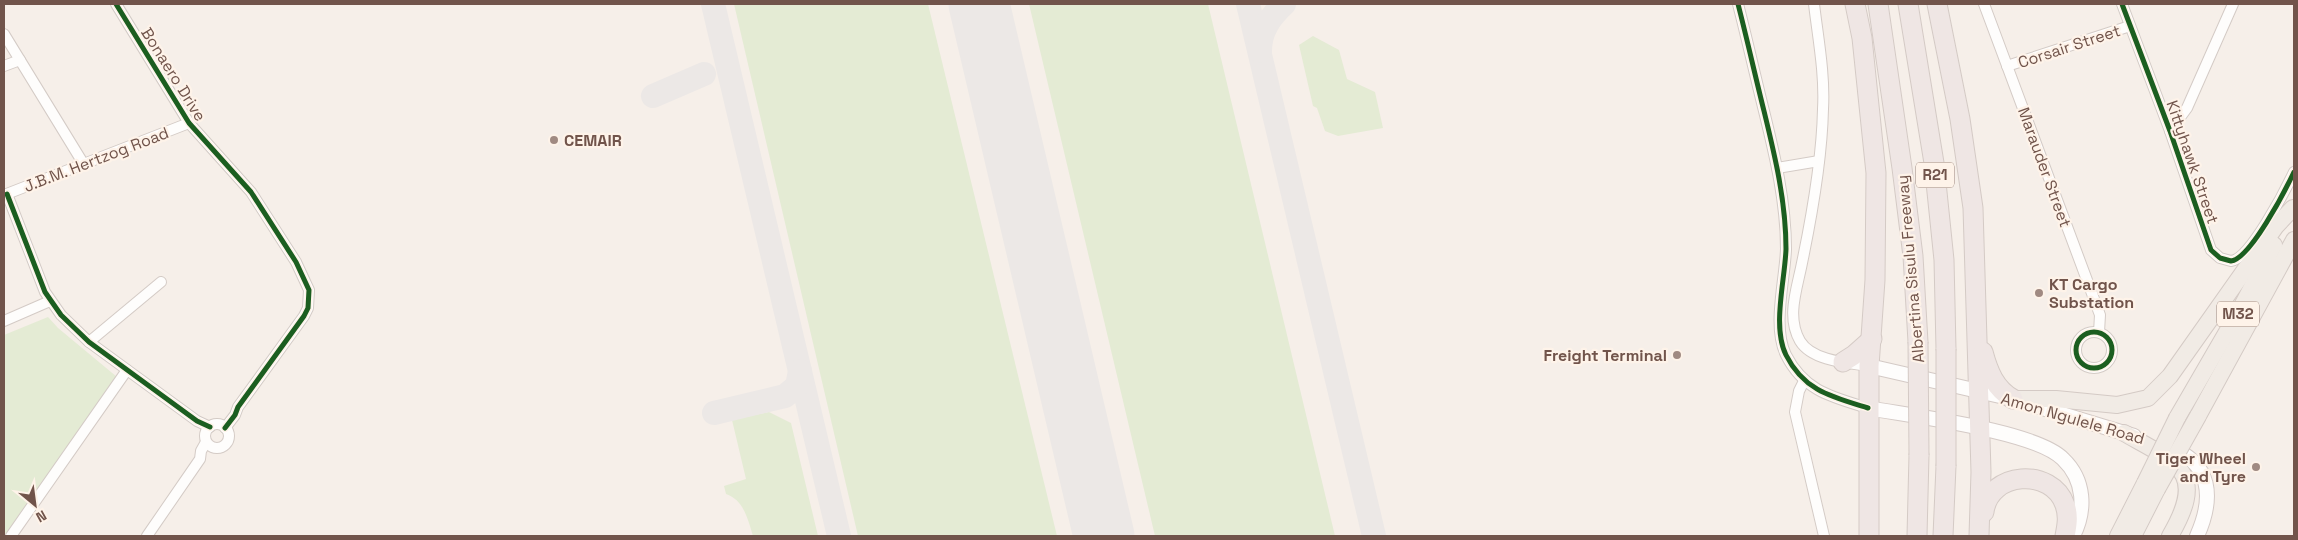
<svg xmlns="http://www.w3.org/2000/svg" width="2298" height="540" font-family="'Space Grotesk',sans-serif">
	<style>
		.green { fill: #e4ebd4 }
		.lines { fill: none; stroke-linecap: round; stroke-linejoin: round }
		.taxiway { stroke: #ece8e6; stroke-width: 24 }
		.runway { stroke: #ece8e6; stroke-width: 61 }
		.minor-casing { stroke: #d4cbc6; stroke-width: 12 }
		.secondary-casing { stroke: #d4cac6; stroke-width: 16 }
		.primary-casing { stroke: #d4cac5; stroke-width: 18 }
		.motorway-casing { stroke: #d4cac5; stroke-width: 21 }
		.minor { stroke: #fefdfc; stroke-width: 10 }
		.secondary { stroke: #fefdfc; stroke-width: 14 }
		.primary { stroke: #f1ebe5; stroke-width: 16 }
		.motorway { stroke: #efe6e4; stroke-width: 19 }
		.primary-bridge-casing { stroke: #d4cac5; stroke-width: 18; stroke-linecap: butt }
		.motorway-bridge-casing { stroke: #d4cac5; stroke-width: 21; stroke-linecap: butt }
		.primary-bridge { stroke: #f1ebe5; stroke-width: 16 }
		.motorway-bridge { stroke: #efe6e4; stroke-width: 19 }
		.cycleway-casing { stroke: #fef3e9; stroke-width: 8 }
		.cycleway { stroke: #1b5e20; stroke-width: 5 }
		.poi-dot { fill: #a08a82; stroke: #fef3e9; stroke-width: 2 }
		.labels { text-anchor: middle; stroke-width: 4.5; stroke-linejoin: round; paint-order: stroke }
		.shield { fill: #fef3e9; stroke: #9b847a; stroke-width: 1 }
		.shield-label { font-size: 15px; font-weight: bold; fill: #71544b }
		.street-label { font-size: 16px; fill: #71544b; stroke: #fef3e9 }
		.poi-label { font-size: 16px; font-weight: bold; fill: #71544b; stroke: #fef3e9; text-anchor: start }
	</style>
	<rect width="100%" height="100%" fill="#f6efe9"/>
	<g class="green">
		<polygon points="734,4 928,4 1057,536 858,536"/>
		<polygon points="1029,4 1208,4 1335,536 1155,536"/>
		<polygon points="1313,36 1339,50 1347,79 1375,92 1383,128 1338,136 1325,131 1317,108 1313,106 1299,45"/>
		<polygon points="48,317 58,328 117,377 4,536 4,335"/>
		<path d="M769,412L791,423L818,536H753C748,520 744,500 726,494L724,486L746,479L732,420Z"/>
	</g>
	<g class="lines">
		<g class="taxiway">
			<polyline points="713,4 839,536"/>
			<polyline points="1248,4 1374,536"/>
			<path d="M1260,51C1260,31 1270,17 1284,4"/>
			<polyline points="653,96 704,74"/>
			<polyline points="714,413 785,396 797,386 800,371"/>
		</g>
		<polyline class="runway" points="979,4 1104,536"/>
		<defs>
			<g id="minor">
				<polyline points="116,4 189,123 251,192 296,262 309,290 308,308 304,316 238,407 235,415 225,428"/>
				<path d="M1738,4C1747,39 1755,75 1764,111C1775,156 1786,202 1786,249C1785,280 1772,327 1786,355C1804,391 1832,397 1868,408"/>
				<path d="M1814,4C1818,38 1825,74 1823,109C1822,159 1812,215 1802,263C1797,289 1786,317 1800,341C1812,361 1848,363 1869,366"/>
				<polyline points="1984,4 2100,315 2099,332"/>
				<path d="M2122,4L2170,131L2211,250L2220,258L2231,261C2250,259 2285,191 2294,172"/>
				<polyline points="4,34 83,163"/>
				<polyline points="4,66 20,60"/>
				<polyline points="2007,66 2130,26"/>
				<polyline points="2170,131 2187,108 2233,4"/>
				<polyline points="1777,168 1819,161"/>
				<polyline points="7,194 45,292 61,315 89,342 197,421 210,427"/>
				<polyline points="4,195 189,123"/>
				<polyline points="4,321 50,301"/>
				<circle cx="2094" cy="350" r="18"/>
				<polyline points="89,342 161,282"/>
				<polyline points="1804,381 1799,391 1795,412 1824,536"/>
				<circle cx="217" cy="436" r="12"/>
				<polyline points="11,536 127,370"/>
				<polyline points="147,536 200,459 201,451 206,442"/>
			</g>
			<g id="secondary">
				<polyline points="1869,366 2013,399 2134,436"/>
				<path d="M1868,408C1911,416 2036,431 2063,459C2085,480 2086,510 2073,536"/>
				<path d="M2169,447C2212,463 2214,498 2197,536"/>
			</g>
			<g id="primary">
				<polyline points="2014,399 2056,399 2117,405 2148,398 2170,376 2276,226 2293,208"/>
				<polyline points="2198,416 2294,240"/>
				<polyline points="2177,418 2242,306 2274,245"/>
				<path d="M2124,433C2177,463 2208,471 2170,536"/>
				<polyline points="2118,536 2145,483"/>
				<polyline points="2133,536 2157,489"/>
			</g>
			<g id="motorway">
				<polyline points="1855,4 1862,38 1876,173 1875,280 1869,366 1869,536"/>
				<polyline points="1878,4 1902,168 1913,256 1918,342"/>
				<polyline points="1908,4 1934,163 1944,260 1946,349"/>
				<polyline points="1937,4 1960,119 1973,208 1981,472 1979,536"/>
				<path d="M1983,352C1988,371 1995,389 2013,399"/>
				<polyline points="1843,362 1854,355 1872,339"/>
				<path d="M1984,512C1989,471 2052,467 2065,505C2069,516 2067,526 2065,536"/>
				<polyline points="1917,536 1919,455"/>
				<polyline points="1943,536 1946,466"/>
			</g>
		</defs>
		<use href="#minor" class="minor-casing"/>
		<use href="#secondary" class="secondary-casing"/>
		<use href="#primary" class="primary-casing"/>
		<use href="#motorway" class="motorway-casing"/>
		<use href="#minor" class="minor"/>
		<use href="#secondary" class="secondary"/>
		<use href="#primary" class="primary"/>
		<use href="#motorway" class="motorway"/>
		<defs>
			<g id="primary-bridge">
				<polyline points="2145,483 2177,418"/>
				<polyline points="2157,489 2198,416"/>
			</g>
			<g id="motorway-bridge">
				<polyline points="1918,342 1919,455"/>
				<polyline points="1946,349 1946,466"/>
			</g>
		</defs>
		<use href="#primary-bridge" class="primary-bridge-casing"/>
		<use href="#motorway-bridge" class="motorway-bridge-casing"/>
		<use href="#primary-bridge" class="primary-bridge"/>
		<use href="#motorway-bridge" class="motorway-bridge"/>
		<defs>
			<g id="cycleway">
				<polyline points="116,4 189,123 251,192 296,262 309,290 308,308 304,316 238,407 235,415 225,428"/>
				<path d="M1738,4C1747,39 1755,75 1764,111C1775,156 1786,202 1786,249C1785,280 1772,327 1786,355C1804,391 1832,397 1868,408"/>
				<path d="M2122,4L2170,131L2211,250L2220,258L2231,261C2250,259 2285,191 2294,172"/>
				<polyline points="7,194 45,292 61,315 89,342 197,421 210,427"/>
				<circle cx="2094" cy="350" r="18"/>
			</g>
		</defs>
		<use href="#cycleway" class="cycleway-casing"/>
		<use href="#cycleway" class="cycleway"/>
	</g>
	<g class="poi-dot">
		<circle cx="554" cy="140" r="5"/>
		<circle cx="2039" cy="293" r="5"/>
		<circle cx="1677" cy="355" r="5"/>
		<circle cx="2256" cy="467" r="5"/>
	</g>
	<g class="labels">
		<g class="shield">
			<rect x="1916" y="162.5" width="38" height="25" rx="4"/>
			<rect x="2217" y="301.5" width="42" height="25" rx="4"/>
		</g>
		<g class="shield-label">
			<text x="1935" y="180">R21</text>
			<text x="2238" y="319">M32</text>
		</g>
		<g class="street-label">
			<text transform="translate(2069 46) rotate(-18)" y="6">Corsair Street</text>
			<text transform="translate(174 74) rotate(58)" y="6">Bonaero Drive</text>
			<text transform="translate(96 159) rotate(-21)" y="6">J.B.M. Hertzog Road</text>
			<text transform="translate(2193 162) rotate(71)" y="6">Kittyhawk Street</text>
			<text transform="translate(2045 167) rotate(70)" y="6">Marauder Street</text>
			<text transform="translate(1910 269) rotate(-95)" y="6">Albertina Sisulu Freeway</text>
			<text transform="translate(2073 418) rotate(16)" y="6">Amon Ngulele Road</text>
		</g>
		<g class="poi-label">
			<text x="564" y="146">CEMAIR</text>
			<text x="2049" y="290">KT Cargo<tspan x="2049" dy="18">Substation</tspan></text>
			<text x="1667" y="361" text-anchor="end">Freight Terminal</text>
			<text x="2246" y="464" text-anchor="end">Tiger Wheel<tspan x="2246" dy="18">and Tyre</tspan></text>
		</g>
	</g>
	<rect width="2298" height="540" fill="none" stroke="#71544b" stroke-width="10"/>
	<g transform="translate(35 505) rotate(151)" stroke="#fef3e9" stroke-width="4" paint-order="stroke">
	<path d="M0-4L9 19L0 12L-9 19Z" fill="#71544b"/>
	<text y="-8" font-size="14" font-weight="bold" text-anchor="middle" fill="#71544b">N</text>
	</g>
</svg>
